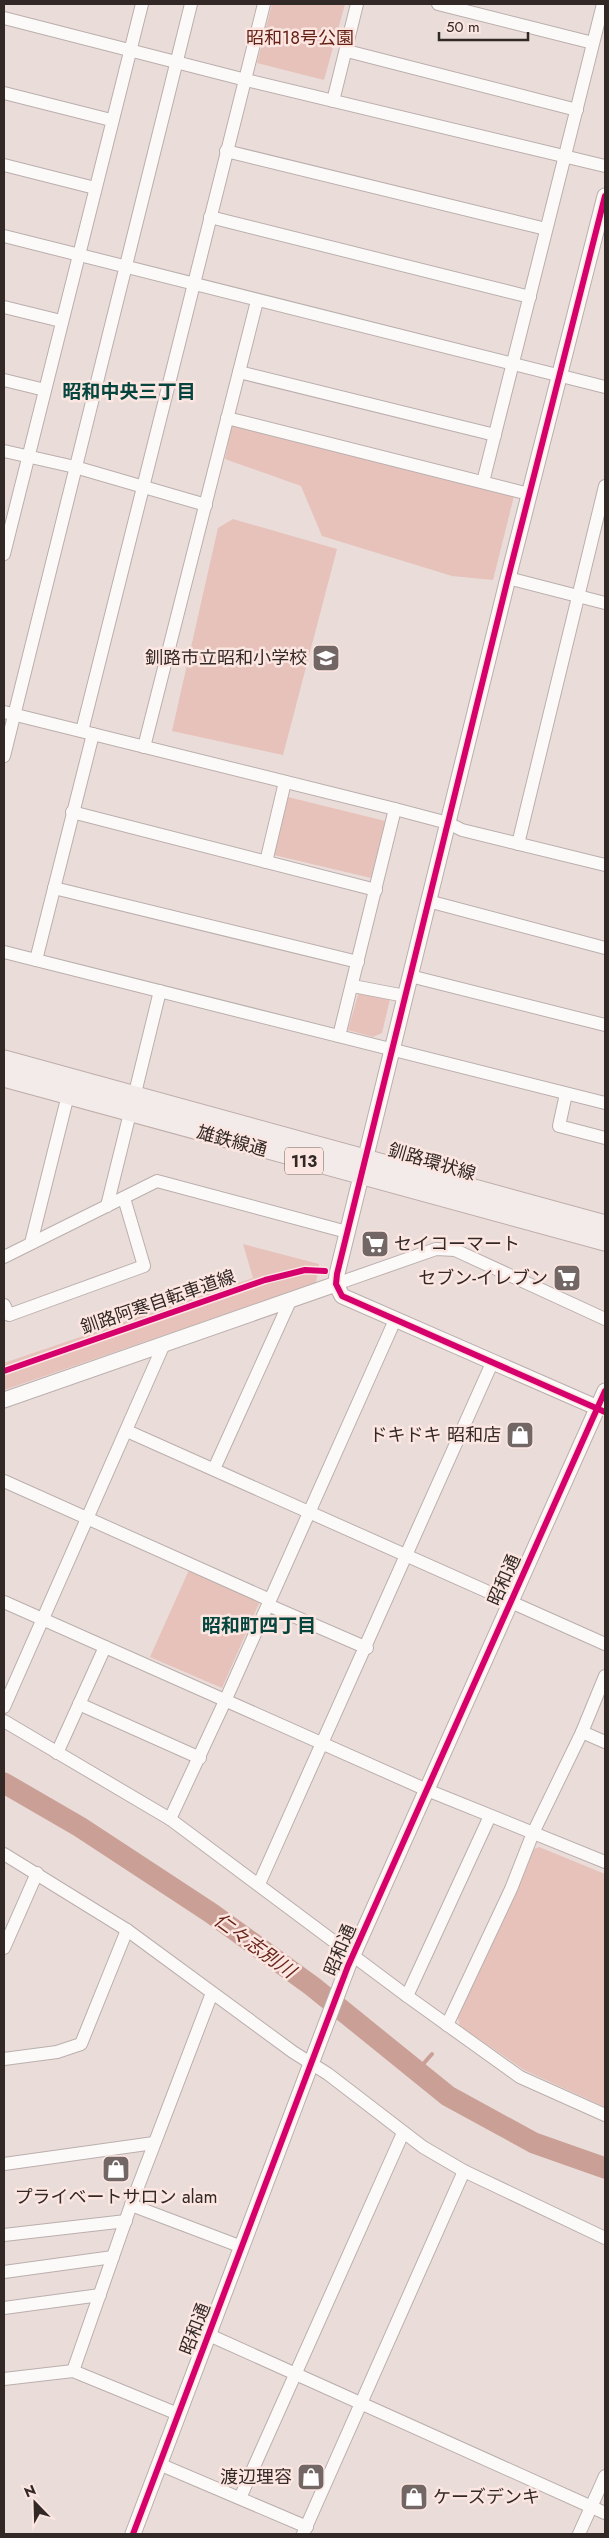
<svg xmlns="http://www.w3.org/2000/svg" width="609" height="2538" font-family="Jost,'Noto Sans JP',sans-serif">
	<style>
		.green { fill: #e6c2bb }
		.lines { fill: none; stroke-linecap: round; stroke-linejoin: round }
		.stream { stroke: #ca9f96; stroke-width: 4 }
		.river { stroke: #ca9f96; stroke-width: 21 }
		.minor-casing { stroke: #baafad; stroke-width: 14 }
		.tertiary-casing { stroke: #baafad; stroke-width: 17 }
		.primary-casing { stroke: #beada9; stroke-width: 21 }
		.minor { stroke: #fcfaf9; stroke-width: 12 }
		.tertiary { stroke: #fcfaf9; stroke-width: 15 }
		.primary { stroke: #f3ebe9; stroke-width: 19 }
		.cycleway-casing { stroke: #fce6e1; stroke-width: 9 }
		.cycleway { stroke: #d6006c; stroke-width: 6 }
		.labels { text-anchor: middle; stroke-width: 5; stroke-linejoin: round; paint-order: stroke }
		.shield { fill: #fce6e1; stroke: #6f615e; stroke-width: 1 }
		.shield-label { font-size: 16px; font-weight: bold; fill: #322826 }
		.park-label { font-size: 18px; fill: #652115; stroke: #fce6e1 }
		.poi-label { font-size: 18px; fill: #322826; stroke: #fce6e1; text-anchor: end }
		.street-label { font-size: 18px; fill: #322826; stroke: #fce6e1 }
		.neighbourhood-label { font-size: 19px; font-weight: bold; fill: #05453e; stroke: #fce6e1 }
		.water-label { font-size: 19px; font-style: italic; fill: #6a2619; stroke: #fce6e1 }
	</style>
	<rect width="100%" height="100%" fill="#eadcd9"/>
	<g class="green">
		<polygon points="272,4 345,4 324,80 257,63"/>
		<polygon points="232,423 514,496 493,580 452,576 322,536 301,486 225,459"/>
		<polygon points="233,519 337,549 283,755 172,731 218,528"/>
		<polygon points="288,797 385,821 371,878 274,855"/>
		<polygon points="359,991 390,999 382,1033 373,1037 348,1030"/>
		<polygon points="243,1244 319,1264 316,1283 4,1390 4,1363 253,1278"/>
		<polygon points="189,1570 260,1601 222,1688 150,1657"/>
		<polygon points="539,1847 605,1874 605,2107 524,2070 460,2026 458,2018 534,1849"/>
	</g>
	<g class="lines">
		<polyline class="stream" points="417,2071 432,2054"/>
		<polyline class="river" points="4,1783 80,1827 211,1913 312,1986 448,2096 534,2143 605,2168"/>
		<defs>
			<g id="minor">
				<polyline points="438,4 593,43"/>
				<polyline points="4,18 246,80 605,166"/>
				<polyline points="347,51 577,110"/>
				<polyline points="4,93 111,120"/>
				<polyline points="333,101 357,4"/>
				<polyline points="226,151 546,229"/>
				<polyline points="4,165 95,188"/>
				<polyline points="210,217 530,297"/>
				<polyline points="4,236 605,387"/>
				<polyline points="4,307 61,321"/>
				<polyline points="239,372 495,435"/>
				<polyline points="4,380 45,390"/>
				<polyline points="227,418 529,494"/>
				<polyline points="4,451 75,467 206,505"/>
				<polyline points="483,482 603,4"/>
				<polyline points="4,554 142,4"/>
				<polyline points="508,578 605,603"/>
				<polyline points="4,712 395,809 448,823 462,830 605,865"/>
				<polyline points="82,731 264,4"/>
				<polyline points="144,747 257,301"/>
				<polyline points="4,756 191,4"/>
				<polyline points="72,812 376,890"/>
				<polyline points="518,844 605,486"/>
				<polyline points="266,862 285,782"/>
				<polyline points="54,888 358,962"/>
				<polyline points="428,901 605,948"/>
				<polyline points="4,952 605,1103"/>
				<polyline points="36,960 93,734"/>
				<polyline points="410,976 605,1025"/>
				<polyline points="353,986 405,996"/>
				<polyline points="339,1036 395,809"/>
				<polyline points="566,1094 559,1126 605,1138"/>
				<polyline points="134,1097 160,991"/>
				<polyline points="107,1206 130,1113"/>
				<polyline points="31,1243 68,1095"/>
				<polyline points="4,1257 157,1181 347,1232"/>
				<polyline points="336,1284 436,1249 455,1250 605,1319"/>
				<polyline points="4,1305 9,1315 144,1266 124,1198"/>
				<polyline points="127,1431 605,1644"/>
				<polyline points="214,1469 290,1301"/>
				<polyline points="4,1481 270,1600"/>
				<polyline points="4,1602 427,1790 605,1862"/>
				<polyline points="268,1605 367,1648"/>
				<polyline points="79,1704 200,1758"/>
				<polyline points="4,1707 164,1344"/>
				<polyline points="4,1721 170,1819 407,1996 520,2077 605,2115"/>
				<polyline points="582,1732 605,1742"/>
				<polyline points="57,1753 105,1647"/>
				<polyline points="170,1819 225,1701 395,1320"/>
				<polyline points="4,1854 127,1930 293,2052 328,2074 423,2147 464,2171 605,2238"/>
				<polyline points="259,1884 492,1363"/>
				<polyline points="4,1948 37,1873"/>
				<polyline points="407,1996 490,1816"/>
				<polyline points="447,2025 511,1889 533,1833 582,1732 605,1676"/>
				<polyline points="4,2059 57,2052 81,2044 127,1930"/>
				<polyline points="4,2164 154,2143"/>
				<polyline points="131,2205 242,2247"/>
				<polyline points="4,2235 126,2221"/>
				<polyline points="4,2272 113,2257"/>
				<polyline points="4,2308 100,2295"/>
				<polyline points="209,2335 605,2513"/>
				<polyline points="73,2371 131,2205 212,1993"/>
				<polyline points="4,2379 73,2371 178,2414"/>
				<polyline points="159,2464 307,2527"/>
				<polyline points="240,2498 403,2133"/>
				<polyline points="303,2534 464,2171"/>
				<polyline points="579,2534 605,2476"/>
			</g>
			<g id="tertiary">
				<polyline points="4,1400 336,1284"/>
				<polyline points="598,1408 342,1296 336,1284 337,1274 508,578 605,196"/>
				<polyline points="133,2534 348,1966 605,1391"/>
			</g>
			<g id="primary">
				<polyline points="4,1060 605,1225"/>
				<polyline points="4,1077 605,1241"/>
			</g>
		</defs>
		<use href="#minor" class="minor-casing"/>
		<use href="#tertiary" class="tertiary-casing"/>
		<use href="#primary" class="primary-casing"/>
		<use href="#minor" class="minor"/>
		<use href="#tertiary" class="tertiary"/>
		<use href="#primary" class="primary"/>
		<defs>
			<g id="cycleway">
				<polyline points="605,196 508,578 337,1274 336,1284 342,1296 605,1412"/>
				<polyline points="4,1371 265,1280 305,1270 325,1271"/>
				<polyline points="133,2534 348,1966 605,1391"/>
			</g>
		</defs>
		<use href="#cycleway" class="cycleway-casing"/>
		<use href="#cycleway" class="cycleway"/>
	</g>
	<defs>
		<symbol id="school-square" viewBox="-11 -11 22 22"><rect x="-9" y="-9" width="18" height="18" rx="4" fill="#726765" stroke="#fce6e1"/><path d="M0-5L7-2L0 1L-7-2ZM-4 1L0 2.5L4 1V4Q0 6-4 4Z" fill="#fff"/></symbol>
		<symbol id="supermarket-square" viewBox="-11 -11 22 22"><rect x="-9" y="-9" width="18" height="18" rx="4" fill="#726765" stroke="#fce6e1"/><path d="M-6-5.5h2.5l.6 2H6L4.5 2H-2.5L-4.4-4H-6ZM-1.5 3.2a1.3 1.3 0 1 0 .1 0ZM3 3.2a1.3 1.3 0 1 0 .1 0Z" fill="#fff"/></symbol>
		<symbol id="shop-square" viewBox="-11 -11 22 22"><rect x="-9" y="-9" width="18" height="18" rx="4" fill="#726765" stroke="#fce6e1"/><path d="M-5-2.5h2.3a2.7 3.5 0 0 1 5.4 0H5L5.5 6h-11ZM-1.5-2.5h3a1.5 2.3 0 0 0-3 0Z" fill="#fff"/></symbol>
	</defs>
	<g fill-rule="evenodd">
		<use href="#school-square" x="310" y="642" width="32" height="32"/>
		<use href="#supermarket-square" x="359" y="1228" width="32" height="32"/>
		<use href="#supermarket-square" x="551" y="1262" width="32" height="32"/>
		<use href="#shop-square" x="504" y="1419" width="32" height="32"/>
		<use href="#shop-square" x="100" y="2153" width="32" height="32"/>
		<use href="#shop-square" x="295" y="2461" width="32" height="32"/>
		<use href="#shop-square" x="398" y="2481" width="32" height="32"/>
	</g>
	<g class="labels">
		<rect class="shield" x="285" y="1147.5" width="38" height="27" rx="4"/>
		<g class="shield-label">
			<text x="304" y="1167">113</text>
		</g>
		<g class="park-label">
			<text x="300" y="44">昭和18号公園</text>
		</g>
		<g class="poi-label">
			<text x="307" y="664">釧路市立昭和小学校</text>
			<text x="394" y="1250" text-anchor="start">セイコーマート</text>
			<text x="548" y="1284">セブン-イレブン</text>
			<text x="501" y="1441">ドキドキ 昭和店</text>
			<text x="116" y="2203" text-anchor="middle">プライベートサロン alam</text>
			<text x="292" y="2483">渡辺理容</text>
			<text x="433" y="2503" text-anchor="start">ケーズデンキ</text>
		</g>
		<g class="street-label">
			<text transform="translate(232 1141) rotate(15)" y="6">雄鉄線通</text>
			<text transform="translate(432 1162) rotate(16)" y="6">釧路環状線</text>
			<text transform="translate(158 1302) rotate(-19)" y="6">釧路阿寒自転車道線</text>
			<text transform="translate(504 1580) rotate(-66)" y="6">昭和通</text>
			<text transform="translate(340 1950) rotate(-67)" y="6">昭和通</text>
			<text transform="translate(195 2329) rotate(-69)" y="6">昭和通</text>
		</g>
		<g class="neighbourhood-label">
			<text x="129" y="398">昭和中央三丁目</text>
			<text x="259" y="1632">昭和町四丁目</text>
		</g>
		<g class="water-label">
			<text transform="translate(255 1945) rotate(36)" y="7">仁々志別川</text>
		</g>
	</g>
	<rect width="609" height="2538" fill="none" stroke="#322826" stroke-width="10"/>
	<g transform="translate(35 2503) rotate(337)" stroke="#fce6e1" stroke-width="4" paint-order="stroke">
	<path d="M0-4L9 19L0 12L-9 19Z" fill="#322826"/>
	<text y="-8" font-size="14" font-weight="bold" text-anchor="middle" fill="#322826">N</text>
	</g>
	<path d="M439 32v8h89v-8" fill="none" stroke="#322826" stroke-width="2.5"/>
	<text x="446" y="32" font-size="15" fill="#322826" stroke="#fce6e1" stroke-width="4" paint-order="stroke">50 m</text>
</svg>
